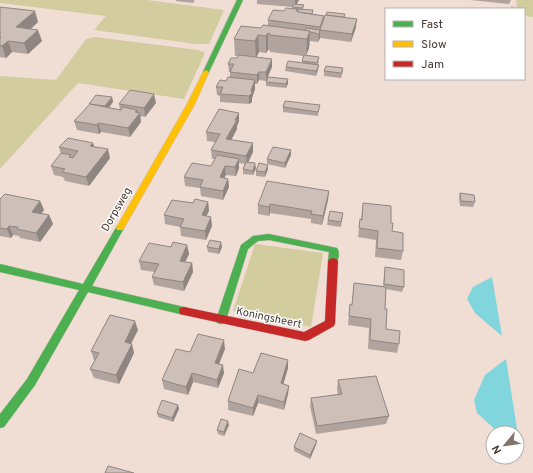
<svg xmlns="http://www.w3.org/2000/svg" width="533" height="473" font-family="Overpass,sans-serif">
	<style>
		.green { fill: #d2cc9f }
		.water { fill: #81d5dd }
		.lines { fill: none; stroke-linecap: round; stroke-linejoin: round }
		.fast-casing { stroke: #c9bab3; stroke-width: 1 }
		.slow-casing { stroke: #c9bab3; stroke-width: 1 }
		.jam-casing { stroke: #c9bab3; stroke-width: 1 }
		.fast { fill: #4caf50; fill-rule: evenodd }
		.slow { fill: #ffc107; fill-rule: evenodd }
		.jam { fill: #c62828; fill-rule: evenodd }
		.wall { fill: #b1a49e }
		.shaded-wall { fill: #908681 }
		.building { fill: #cebfb8; stroke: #908681 }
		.labels { text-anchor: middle; stroke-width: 3; stroke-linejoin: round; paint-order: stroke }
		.street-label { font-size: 11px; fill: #483a32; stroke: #fff }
	</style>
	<rect width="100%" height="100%" fill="#f0ddd4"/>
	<g class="green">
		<polygon points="0,0 147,0 224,10 209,44 196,44 94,30 106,16 0,3"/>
		<polygon points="516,0 533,0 533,17 524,16 524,9 511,9 511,6 517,7"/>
		<polygon points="95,37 198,50 205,53 184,99 78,83 0,169 0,76 56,80 86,39"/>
		<polygon points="255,244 323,253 311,327 233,311"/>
	</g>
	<g class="water">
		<polygon points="492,277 502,336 475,313 467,299 473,287"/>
		<polygon points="506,359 521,454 517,450 517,433 499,433 477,413 474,400 485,375"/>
	</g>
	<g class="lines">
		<defs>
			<g id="fast">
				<polygon points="237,0 243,0 209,72 206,74 204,73 203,72"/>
				<polygon points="120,225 124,228 92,286 184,307 188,308 189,311 188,314 184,315 88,292 35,385 4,427 0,428 0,414 27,379 79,290 0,272 0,264 83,284 117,226"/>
				<path d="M269,234L337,248C340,252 339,259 336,263H330L328,261L329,252L269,240L258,241L248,249L226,320L225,323L221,324L217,323L216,320L241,245L253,236Z"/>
			</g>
			<polygon id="slow" points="206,70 209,72 195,104 123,230 117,230 116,228 187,104 203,72"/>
			<polygon id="jam" points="333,258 336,259 338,261 335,323 334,326 309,340 305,341 184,315 180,314 179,311 180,308 184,307 304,332 325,321 328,261 330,259"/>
		</defs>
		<use href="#fast" class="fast-casing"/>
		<use href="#slow" class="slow-casing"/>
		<use href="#jam" class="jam-casing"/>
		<use href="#fast" class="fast"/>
		<use href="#slow" class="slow"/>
		<use href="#jam" class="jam"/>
	</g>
	<g class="wall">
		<polygon points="176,0 195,0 193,3 176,1"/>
		<polygon points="257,0 299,0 297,4 304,5 303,9 313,14 324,16 324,20 345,18 356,27 351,42 320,38 318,42 310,41 309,48 306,55 319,61 318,65 319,65 318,69 316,76 285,71 286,67 302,63 304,56 270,52 270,50 268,50 266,53 259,52 256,57 272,67 266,81 259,80 257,84 255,84 255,89 252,98 252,102 249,104 220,102 220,96 217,95 216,87 226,81 230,77 230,72 229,72 228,64 237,58 238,56 235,56 234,39 268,26 268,20 284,11 292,8 293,7 257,4"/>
		<polygon points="470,0 511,0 509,4"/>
		<polygon points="0,7 38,22 31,29 42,41 28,54 12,52 6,58 0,57"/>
		<polygon points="343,68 343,72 341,78 324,76 324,71"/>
		<polygon points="266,82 288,83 286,88 266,86"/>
		<polygon points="112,97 113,102 109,108 120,110 119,104 156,103 145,117 140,116 141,122 130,137 101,132 99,134 77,130 74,121"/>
		<polygon points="283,107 319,109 318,116 283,112"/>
		<polygon points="239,121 237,126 237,129 231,140 253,143 253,152 248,162 256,168 253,175 243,174 243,169 245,164 239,163 239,168 236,176 226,175 224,178 228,179 229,187 223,200 201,196 200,188 185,186 184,177 211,166 215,159 212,159 211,150 215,142 207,141 206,132"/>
		<polygon points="93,143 94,147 110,158 89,186 65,181 63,177 54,175 51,166 61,154 59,147"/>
		<polygon points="291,150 291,155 285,168 267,164 267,159"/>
		<polygon points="268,169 265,177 256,176 256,171"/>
		<polygon points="329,191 328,200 322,225 311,223 311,219 270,213 269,216 258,214 258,205"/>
		<polygon points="460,193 475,202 473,207 460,206 459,198"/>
		<polygon points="0,199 40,201 44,210 41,213 49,215 53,224 40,242 20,238 19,236 13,235 11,238 0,236"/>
		<polygon points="208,202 209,211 206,216 212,226 206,240 181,236 180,227 165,224 164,215 193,203"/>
		<polygon points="363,203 391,223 392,231 403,251 401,260 375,257 376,240 358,237 360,219 361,219"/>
		<polygon points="343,213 341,227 327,225 328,220"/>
		<polygon points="187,245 189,254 185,262 192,263 193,272 184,291 154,285 152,277 155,272 141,270 139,261 171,247"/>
		<polygon points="207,247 222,247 219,254 208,252"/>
		<polygon points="385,267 404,287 402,292 386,289 385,309 386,329 399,344 397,353 368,349 369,328 348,325 350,304 352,305 354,283 383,286"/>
		<polygon points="138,330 131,344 134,353 119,384 94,378 90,369 95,360 94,360 91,351"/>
		<polygon points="225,349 219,364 224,373 218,388 193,382 188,395 164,389 162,380 190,352"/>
		<polygon points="288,360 288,368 283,384 289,386 288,394 284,410 258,403 253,416 228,410 228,401 253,373"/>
		<polygon points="338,380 389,416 386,424 316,434 310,406 311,398 338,395 337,389"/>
		<polygon points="178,405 179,409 173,422 158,417 157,413"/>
		<polygon points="229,425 224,436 218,434 217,430"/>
		<polygon points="317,441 316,445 310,459 294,451 294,447"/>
	</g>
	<g class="shaded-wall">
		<polygon points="295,0 299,0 295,7"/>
		<polygon points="35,11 38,22 20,38 16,27"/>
		<polygon points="324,16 323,27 320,30 320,38 318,42 319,34"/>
		<polygon points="357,19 356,27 351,42 352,34"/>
		<polygon points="38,30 42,41 28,54 24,43"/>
		<polygon points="310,31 309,48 306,56 307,39"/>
		<polygon points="268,33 268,50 266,53 266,36"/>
		<polygon points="258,35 259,52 256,58 255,41"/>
		<polygon points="8,41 12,52 6,58 2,46"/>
		<polygon points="272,59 272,67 266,81 266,72"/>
		<polygon points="319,65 318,69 316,76 316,71"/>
		<polygon points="259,72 259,80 257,84 257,75"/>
		<polygon points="288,79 288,83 286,88 286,84"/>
		<polygon points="255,80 255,89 252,98 252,102 249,104 249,96"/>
		<polygon points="154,94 156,103 145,117 144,108"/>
		<polygon points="112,97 113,102 106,111 105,106"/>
		<polygon points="137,110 138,116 140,113 141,122 130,137 128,128 135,112"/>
		<polygon points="239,113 239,121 237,126 237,129 227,148 226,139 235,120"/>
		<polygon points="98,123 101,132 99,134 97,125"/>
		<polygon points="93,143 96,151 90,146"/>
		<polygon points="253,143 253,152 247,165 246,156"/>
		<polygon points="108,149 110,158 89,186 86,177"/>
		<polygon points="291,150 291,155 285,168 285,163"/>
		<polygon points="239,159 239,168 236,176 235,167"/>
		<polygon points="255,163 256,168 253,175 253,171"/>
		<polygon points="268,165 268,169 265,177 265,172"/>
		<polygon points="225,166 226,175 220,186 220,177"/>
		<polygon points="228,179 229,187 223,200 223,191"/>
		<polygon points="329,191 328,200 322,225 323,216"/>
		<polygon points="40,201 44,210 36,221 32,212"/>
		<polygon points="208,202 209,211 202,224 202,215"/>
		<polygon points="270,204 270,213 269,216 269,207"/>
		<polygon points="49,215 53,224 40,242 36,233"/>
		<polygon points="211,217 212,226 206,240 205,231"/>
		<polygon points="9,226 13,235 11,238 7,229"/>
		<polygon points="221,242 222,247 219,254 219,249"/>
		<polygon points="187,245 189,254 181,270 180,261"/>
		<polygon points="192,263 193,272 184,291 183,282"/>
		<polygon points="135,321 138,330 127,351 125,342"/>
		<polygon points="224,340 225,349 216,371 215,363"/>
		<polygon points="132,344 134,353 119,384 116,375"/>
		<polygon points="288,360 288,368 281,392 281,383"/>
		<polygon points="223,365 224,373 218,388 217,380"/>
		<polygon points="192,373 193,382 188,395 186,387"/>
		<polygon points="289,386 288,394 284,410 284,402"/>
		<polygon points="258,395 258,403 253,416 253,408"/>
		<polygon points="178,405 179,409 173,422 172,418"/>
		<polygon points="228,421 229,425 224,436 224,432"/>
		<polygon points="317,441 316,445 310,459 310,455"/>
	</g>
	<g class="building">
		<polygon points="294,4 304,5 302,8 292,7"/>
		<polygon points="0,7 35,11 16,27 38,30 24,43 8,41 2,46 0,46 0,38 1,37 0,37"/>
		<polygon points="286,8 297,9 296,11 299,11 298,12 324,16 320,27 268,20 273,10 284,11"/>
		<polygon points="297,9 313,10 312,14 298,12 299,11 297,11"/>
		<polygon points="327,12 345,14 344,17 326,15"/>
		<polygon points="325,15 357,19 352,34 320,30"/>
		<polygon points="263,25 310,31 307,39 270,35 270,34 268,33 266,36 258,35 255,41 234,39 241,26 261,28"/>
		<polygon points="306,28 320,30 319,34 310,32 310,31 305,30"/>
		<polygon points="239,55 272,59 266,72 259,72 257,75 230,72 234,64 228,64 231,58 237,58"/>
		<polygon points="304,55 319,57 317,63 302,61"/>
		<polygon points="288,61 319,65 316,71 286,67"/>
		<polygon points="326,66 343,68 341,73 324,71"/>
		<polygon points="228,77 255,80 251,90 252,93 249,96 220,94 223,87 216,87 220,80 226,81"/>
		<polygon points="268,77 288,79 286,84 266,82"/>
		<polygon points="130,90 154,94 144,108 119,104"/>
		<polygon points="96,95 112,97 105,106 89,104"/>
		<polygon points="285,101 320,105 318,112 283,107"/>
		<polygon points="90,104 121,110 123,107 137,110 135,112 140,113 128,128 98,123 97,125 74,121"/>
		<polygon points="219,109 239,113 235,120 237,120 226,139 253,143 246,156 211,150 220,134 206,132"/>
		<polygon points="68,138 93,143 90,146 108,149 86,177 62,172 65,169 51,166 61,153 71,155 69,157 73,158 78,151 59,147"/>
		<polygon points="273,147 291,150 285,163 267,159"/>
		<polygon points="217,155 239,159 235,167 225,166 220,177 228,179 223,191 200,187 203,180 184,177 192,163 211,166"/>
		<polygon points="246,162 255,163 253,171 243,169"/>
		<polygon points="259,163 268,165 265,172 256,171"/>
		<polygon points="267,181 329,191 323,216 311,214 312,211 270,204 269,207 258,205"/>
		<polygon points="460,193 474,195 475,202 461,201"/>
		<polygon points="5,194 40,201 32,212 49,215 36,233 17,229 18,227 9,226 7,229 0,228 0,199"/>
		<polygon points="195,199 208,202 202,215 211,217 205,231 180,227 184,219 164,215 172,200 193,203"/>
		<polygon points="363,203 391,206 391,223 393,223 392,231 403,233 403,251 377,248 378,231 359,228 360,219 362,220"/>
		<polygon points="330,211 343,213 341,222 328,220"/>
		<polygon points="210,240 221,242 219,249 207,247"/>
		<polygon points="173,242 187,245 180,261 192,263 183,282 152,277 159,264 139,261 149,243 171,247"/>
		<polygon points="385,267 404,270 404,287 384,284"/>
		<polygon points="354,283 386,287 385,309 387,309 386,329 400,331 399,344 370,340 371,319 349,316 350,304 352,305"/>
		<polygon points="110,315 135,321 125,342 132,344 116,375 90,369 99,353 91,351"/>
		<polygon points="198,334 224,340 215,363 223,365 217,380 192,373 186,387 162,380 176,349 190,352"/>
		<polygon points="261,353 288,360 281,383 289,386 284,402 258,395 253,408 228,401 239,369 253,373"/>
		<polygon points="376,376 389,416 317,426 311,398 342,394 338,380"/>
		<polygon points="162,400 178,405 172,418 157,413"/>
		<polygon points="221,419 228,421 224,432 217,430"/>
		<polygon points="300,433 317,441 310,455 294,447"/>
		<polygon points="108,466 134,473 105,473"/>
	</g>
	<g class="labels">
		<g class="street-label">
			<text transform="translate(116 209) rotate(-60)" y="4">Dorpsweg</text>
			<text transform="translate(269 317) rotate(12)" y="4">Koningsheert</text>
		</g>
	</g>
	<rect x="385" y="8" width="140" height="72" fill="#ffffff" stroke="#b6b0ad"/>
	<rect x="393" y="21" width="20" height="6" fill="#4caf50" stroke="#b6b0ad"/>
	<text x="421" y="28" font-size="12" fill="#483a32">Fast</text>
	<rect x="393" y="41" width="20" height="6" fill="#ffc107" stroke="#b6b0ad"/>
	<text x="421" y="48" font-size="12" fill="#483a32">Slow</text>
	<rect x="393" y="61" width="20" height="6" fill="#c62828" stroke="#b6b0ad"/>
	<text x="421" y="68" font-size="12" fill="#483a32">Jam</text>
	<g transform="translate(505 445) rotate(241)"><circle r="19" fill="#ffffff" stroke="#b6b0ad"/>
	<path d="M0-3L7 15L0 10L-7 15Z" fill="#83736b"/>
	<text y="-6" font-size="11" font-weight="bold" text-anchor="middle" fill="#483a32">N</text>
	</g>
</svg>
